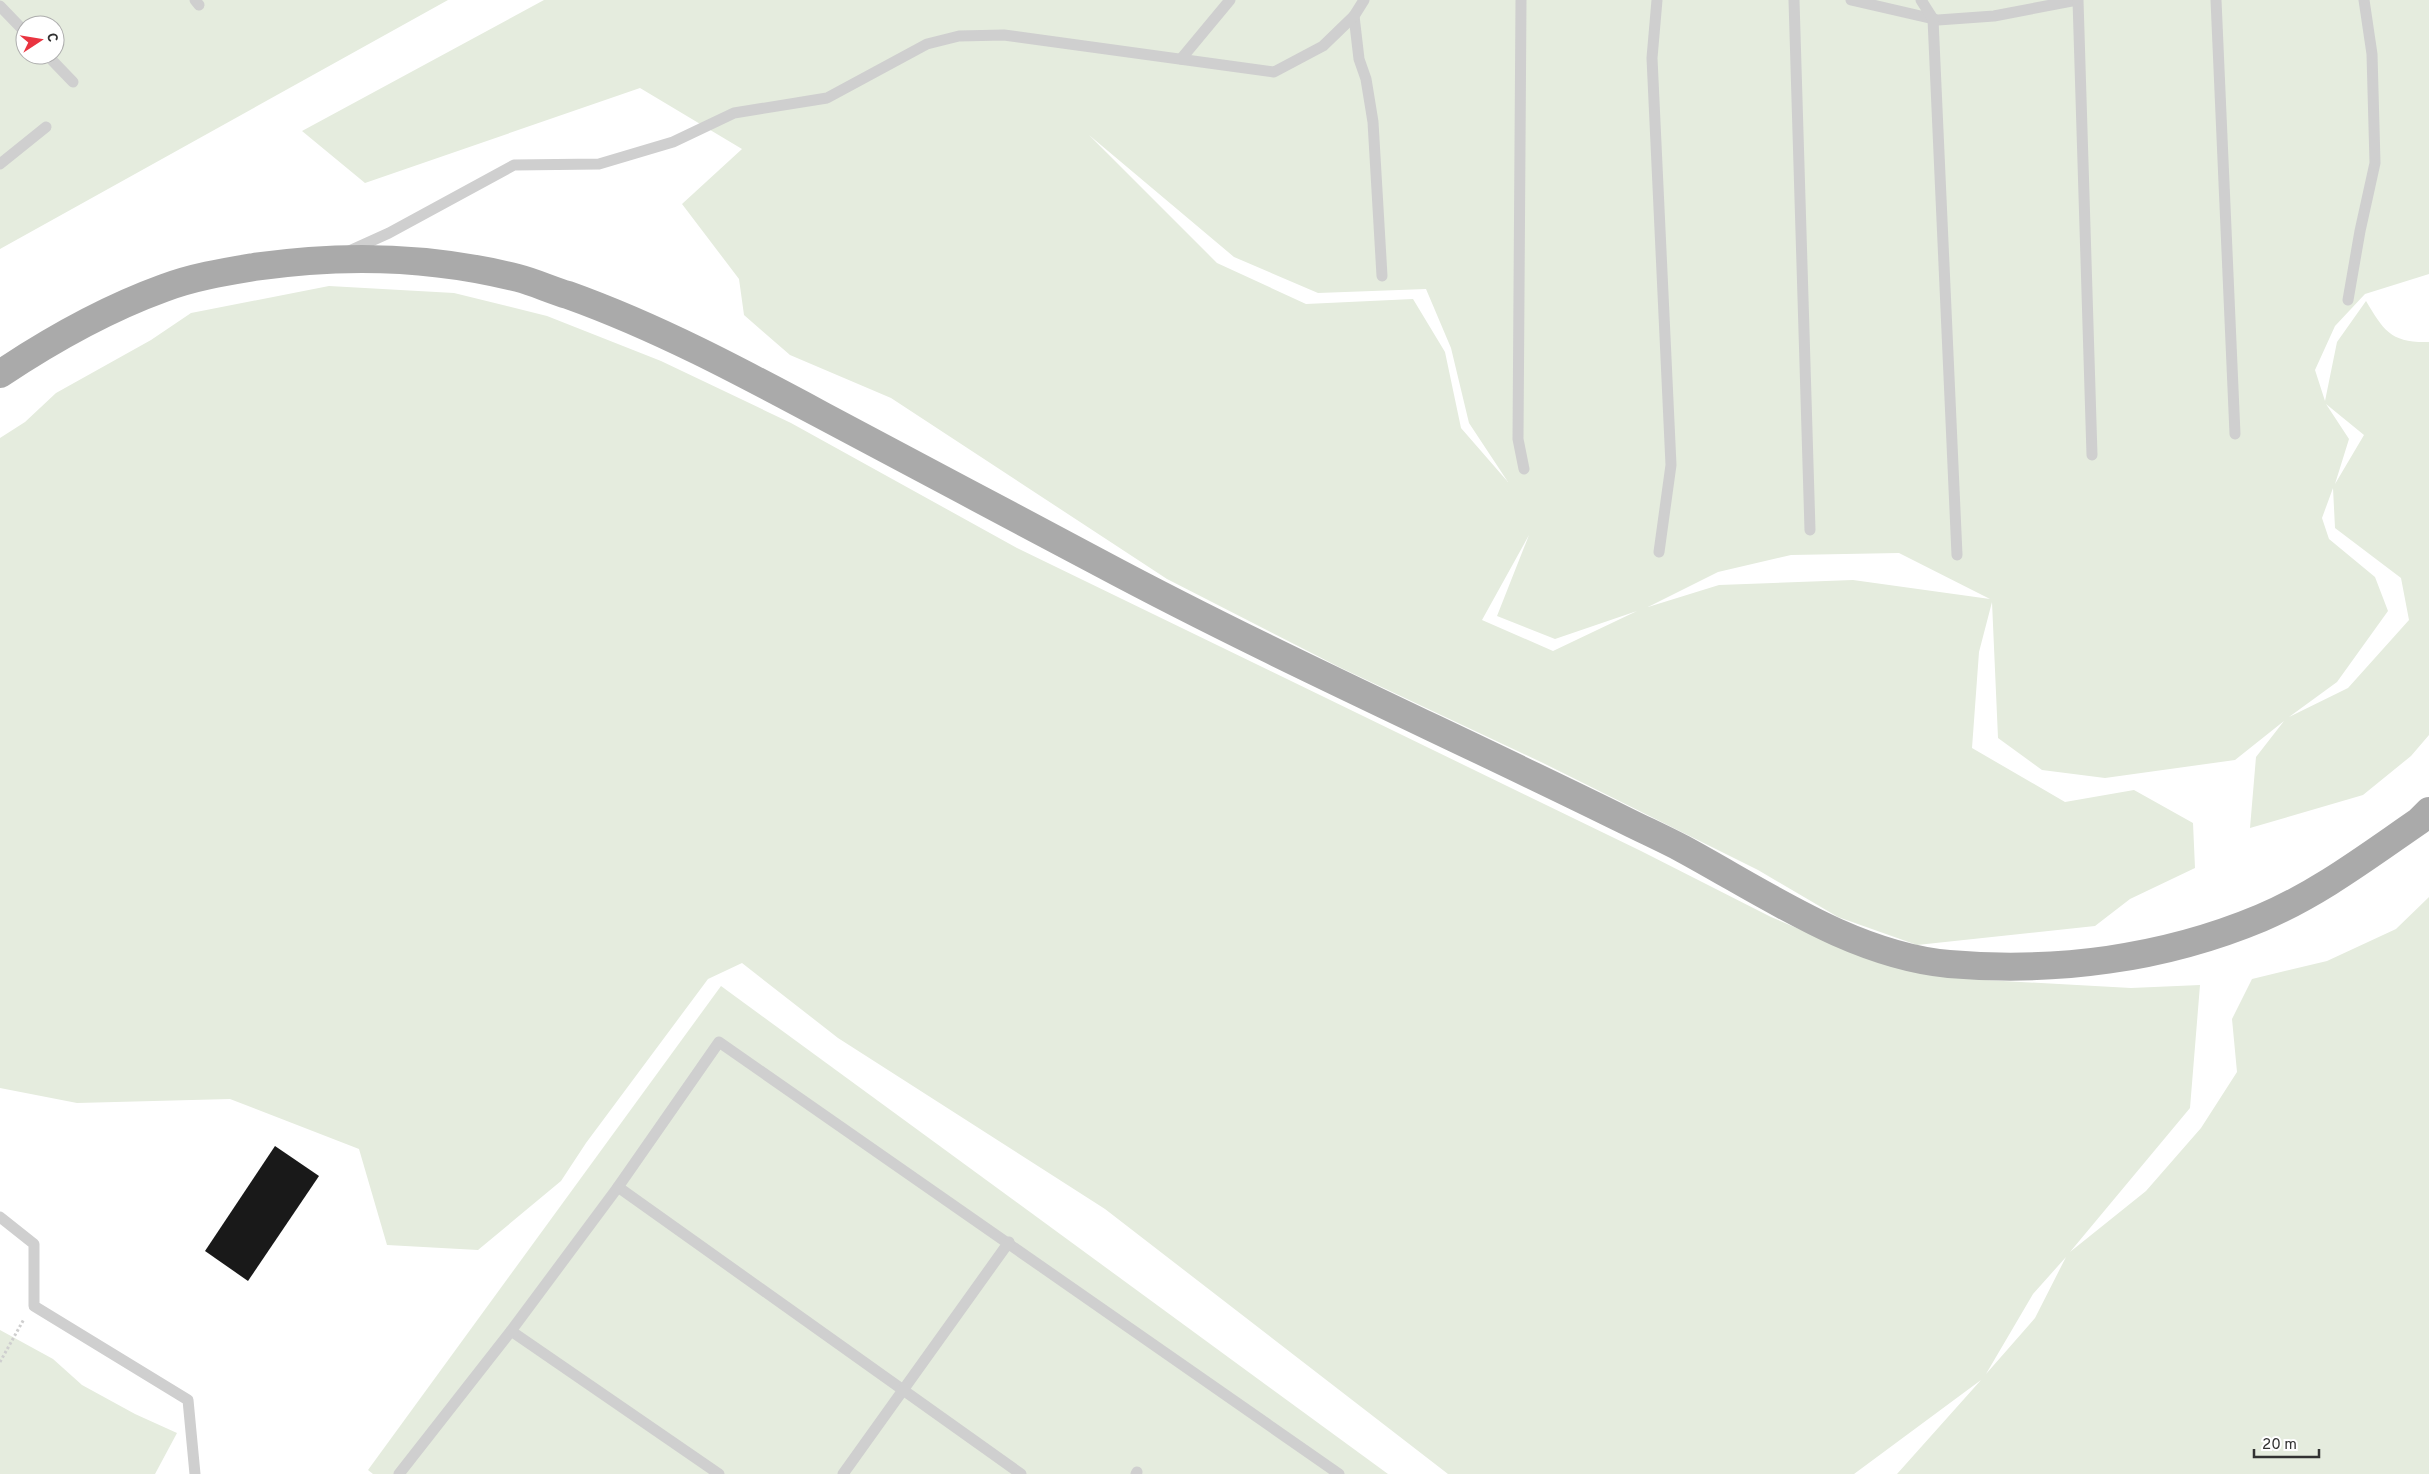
<svg xmlns="http://www.w3.org/2000/svg" width="2429" height="1474" font-family="Overpass,sans-serif">
	<style>
		.green { fill: #e5ecde; fill-rule: evenodd }
		.building { fill: #191919 }
		.lines { fill: none; stroke-linecap: round; stroke-linejoin: round }
		.path { stroke: #cfcfcf; stroke-width: 3; stroke-dasharray: 2.5 2.5; stroke-linecap: butt }
		.lane { stroke: #cfcfcf; stroke-width: 11 }
		.primary { stroke: #aaa; stroke-width: 28 }
	</style>
	<rect width="100%" height="100%" fill="#fff"/>
	<g class="green">
		<path d="M0,0H448L0,249ZM25,25H55V55H25Z"/>
		<path d="M544,0H2429V274L2365,294L2335,326L2315,370L2325,401L2337,342L2366,301C2384,331 2391,343 2429,342V735L2411,756L2363,795L2250,828L2256,757L2284,721L2235,760L2105,778L2042,770L1998,738L1992,602L1979,652L1972,748L2065,802L2134,790L2193,823L2195,868L2130,899L2095,926L1917,945L1838,917L1758,870L1541,762L1339,667L1167,579L891,398L790,355L744,315L739,279L682,204L742,149L640,88L365,183L302,131ZM1089,135L1234,257L1318,293L1426,289L1451,348L1469,423L1508,482L1461,428L1445,352L1413,299L1306,304L1217,263ZM2326,404L2364,435L2335,484L2349,439ZM2333,488L2335,528L2401,578L2409,620L2348,688L2289,717L2337,682L2388,611L2375,577L2329,539L2322,518ZM1529,535L1497,616L1555,639L1637,611L1553,651L1482,620ZM1899,553L1990,599L1853,580L1719,585L1648,607L1718,572L1791,555Z"/>
		<path d="M329,286L454,293L547,316L661,361L791,423L1017,548L1641,851L1771,917L1841,947L1904,966L1985,980L2131,988L2200,985L2190,1108L2070,1252L2146,1191L2201,1128L2237,1072L2232,1019L2252,979L2327,961L2396,929L2429,897V1474H1897L1981,1380L1854,1474H1448L1105,1209L838,1038L742,963L708,979L586,1143L561,1181L478,1250L387,1245L359,1149L230,1099L77,1103L0,1088V438L25,422L56,393L151,340L191,313ZM2066,1257L2035,1318L1986,1374L2033,1294Z"/>
		<polygon points="721,986 1388,1474 373,1474 368,1470"/>
		<polygon points="0,1330 53,1359 82,1385 135,1414 177,1433 155,1474 0,1474"/>
	</g>
	<polygon class="building" points="275,1146 319,1176 248,1281 205,1251"/>
	<g class="lines">
		<polyline class="path" points="0,1362 24,1319"/>
		<g class="lane">
			<polyline points="195,0 199,5"/>
			<polyline points="1521,0 1518,439 1524,469"/>
			<polyline points="1657,0 1652,58 1671,465 1659,552"/>
			<polyline points="1794,0 1810,530"/>
			<polyline points="1851,0 1938,20 1994,16 2077,0"/>
			<polyline points="1921,0 1933,19 1957,555"/>
			<polyline points="2078,0 2092,455"/>
			<polyline points="2216,0 2235,434"/>
			<polyline points="0,6 25,32"/>
			<polyline points="1354,16 1359,59 1366,79 1373,122 1382,276"/>
			<polyline points="47,55 73,82"/>
			<polyline points="1181,59 1230,0"/>
			<polyline points="0,164 46,127"/>
			<polyline points="347,252 389,233 514,165 599,164 673,142 734,113 827,98 927,44 959,36 1004,35 1274,72 1323,46 1354,16 1364,0"/>
			<polyline points="2348,300 2360,231 2375,163 2372,54 2364,0"/>
			<polyline points="618,1187 1021,1474"/>
			<polyline points="0,1217 34,1244 34,1306 188,1400 195,1474"/>
			<polyline points="511,1331 719,1474"/>
			<polyline points="399,1474 511,1331 618,1187 719,1042 1339,1474"/>
			<polyline points="843,1474 1009,1242"/>
			<polyline points="1136,1474 1137,1472"/>
		</g>
		<path class="primary" d="M0,374C51,340 106,309 164,288C193,277 224,272 254,267C342,254 431,256 518,278C534,282 551,290 568,295C660,328 745,374 831,420C921,468 1010,515 1100,563C1272,655 1450,734 1624,820C1644,830 1664,839 1683,849C1766,894 1853,955 1949,964C2055,973 2163,959 2261,918C2318,894 2368,856 2419,821L2429,811"/>
	</g>
	<g transform="translate(40 40) rotate(78)"><circle r="24" fill="#ffffff" stroke="#adadad"/>
	<path d="M0-4L9 19L0 12L-9 19Z" fill="#e93440"/>
	<text y="-8" font-size="14" font-weight="bold" text-anchor="middle" fill="#323232">С</text>
	</g>
	<path d="M2254 1449v8h65v-8" fill="none" stroke="#323232" stroke-width="2.5"/>
	<text x="2262" y="1449" font-size="15" fill="#323232" stroke="#ffffff" stroke-width="4" paint-order="stroke">20 m</text>
</svg>
